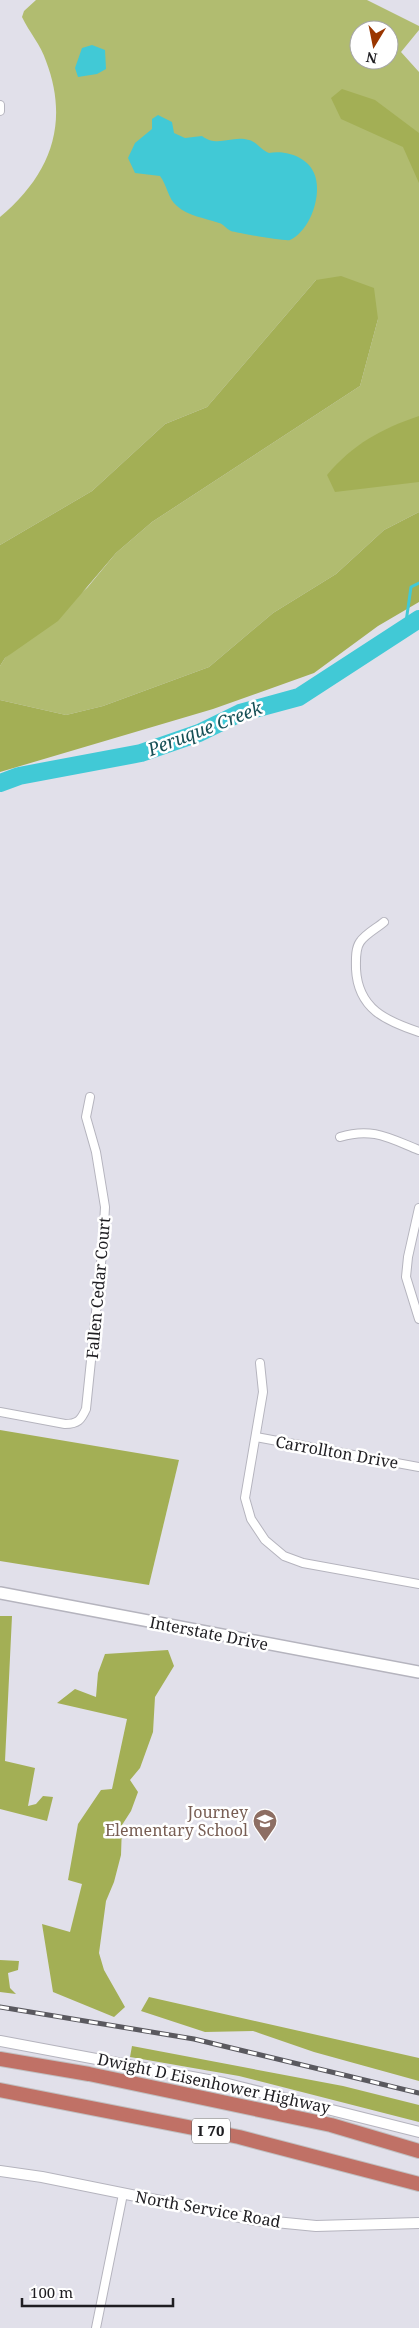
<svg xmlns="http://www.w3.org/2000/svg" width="419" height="2328" font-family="'Noto Serif',serif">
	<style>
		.green { fill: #b1bc70; fill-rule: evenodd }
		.forest { fill: #a3af55 }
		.water { fill: #41c9d6 }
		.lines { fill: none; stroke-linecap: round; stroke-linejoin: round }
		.stream { stroke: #41c9d6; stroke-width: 3 }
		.river { stroke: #41c9d6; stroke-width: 18 }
		.minor-casing { stroke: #b5b4be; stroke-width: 10 }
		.tertiary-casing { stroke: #b5b4be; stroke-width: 12 }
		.secondary-casing { stroke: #b5b4be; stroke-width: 14 }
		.motorway-casing { stroke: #c0c0c1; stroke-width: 16 }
		.minor { stroke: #fff; stroke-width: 8 }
		.tertiary { stroke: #fff; stroke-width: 10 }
		.secondary { stroke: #fff; stroke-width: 11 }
		.motorway { stroke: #c07166; stroke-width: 14 }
		.rail-casing { stroke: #5a595f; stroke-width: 5 }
		.rail { stroke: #fff; stroke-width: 3; stroke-dasharray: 9; stroke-linecap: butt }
		.labels { text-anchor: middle; stroke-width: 5; stroke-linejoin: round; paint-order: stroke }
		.shield { fill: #fff; stroke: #626264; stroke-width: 1 }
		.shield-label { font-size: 15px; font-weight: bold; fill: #1f1e22 }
		.street-label { font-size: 16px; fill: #1f1e22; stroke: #fff }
		.education-label { font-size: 16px; fill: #785e54; stroke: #fff; text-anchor: end }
		.water-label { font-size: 18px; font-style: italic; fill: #175056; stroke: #fff }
	</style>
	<rect width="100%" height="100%" fill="#e1e0ea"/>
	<path class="green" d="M36,0H367L419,26V30L401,52L419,72V512L384,530L336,574L273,613L209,667L103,706L66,715L0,700V666L5,658L87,588L116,553L152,522L360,386L378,319L316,280L207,407L165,424L92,491L0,545V217C50,175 70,124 46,61C41,45 29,32 22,17L24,11ZM359,30H389V60H359Z"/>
	<g class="forest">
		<polygon points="342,89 375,100 419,133 419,183 403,147 341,119 331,98"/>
		<polygon points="341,276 374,288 378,319 360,386 152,522 116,553 58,621 5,658 0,666 0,545 92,491 165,424 207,407 316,280"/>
		<path d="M419,416V482L335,492L327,475C353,444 381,429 419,416Z"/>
		<polygon points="419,512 419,602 378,626 314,673 213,709 0,772 0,700 66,715 103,706 209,667 273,613 336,574 384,530"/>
		<polygon points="0,1430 179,1460 149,1585 0,1561"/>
		<polygon points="0,1616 12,1616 5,1761 35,1768 28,1806 36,1804 43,1796 53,1797 47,1821 0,1809"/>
		<polygon points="168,1650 174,1666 155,1697 153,1732 140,1768 130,1780 138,1792 131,1811 122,1825 121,1855 114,1882 106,1901 99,1953 104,1970 125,2007 114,2017 53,1992 42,1924 70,1932 82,1884 68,1880 78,1824 101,1790 112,1789 127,1719 57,1703 75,1689 96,1697 98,1673 105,1654"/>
		<polygon points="0,1960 19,1961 18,1970 8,1973 10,1988 16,1994 0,1992"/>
		<polygon points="149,1997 419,2058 419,2081 314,2052 253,2031 205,2032 141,2011"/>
		<polygon points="132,2046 343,2086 419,2105 419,2122 239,2076 130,2057"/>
	</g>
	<g class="water">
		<polygon points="92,45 105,50 106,69 97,74 78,77 75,68 82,48"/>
		<path d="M158,115L172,122L174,133L185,138L202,136C218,148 231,135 249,140C257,142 261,150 269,153C284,150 307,156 314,173C323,193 311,230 290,240C287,242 238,233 231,231C226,229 224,224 219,223C205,218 188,216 177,206C168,199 167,185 160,176L135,173L128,158L135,143L152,129V119Z"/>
	</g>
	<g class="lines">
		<polyline class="stream" points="405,629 411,587 419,583"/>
		<polyline class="river" points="0,783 19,776 141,753 199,733 240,713 299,697 419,619"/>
		<defs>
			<g id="minor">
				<polyline points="0,105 0,111"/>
				<path d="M384,922C377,928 365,934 360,942C355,949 356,961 356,969C358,1009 386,1021 419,1032"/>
				<path d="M340,1137C372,1127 389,1138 419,1150"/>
				<polyline points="419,1208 408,1257 406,1277 419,1319"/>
				<polyline points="260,1363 263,1392 245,1498 251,1519 265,1540 284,1556 303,1563 419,1584"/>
				<path d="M0,1412L65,1424C78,1424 81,1420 86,1409L103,1244L105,1207L96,1152L86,1117L90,1097"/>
				<polyline points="256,1437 419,1467"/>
				<polyline points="96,2328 123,2194"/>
			</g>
			<g id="tertiary">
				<polyline points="0,2041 224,2083 419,2132"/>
				<polyline points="0,2171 42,2177 255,2220 316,2226 419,2223"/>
			</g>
			<polyline id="secondary" points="0,1593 419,1672"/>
			<g id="motorway">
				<polyline points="0,2059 89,2074 331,2125 419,2151"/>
				<polyline points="0,2090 239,2137 419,2184"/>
			</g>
		</defs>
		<use href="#minor" class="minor-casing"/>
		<use href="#tertiary" class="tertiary-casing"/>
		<use href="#secondary" class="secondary-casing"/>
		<use href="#motorway" class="motorway-casing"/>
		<use href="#minor" class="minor"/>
		<use href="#tertiary" class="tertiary"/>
		<use href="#secondary" class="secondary"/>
		<use href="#motorway" class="motorway"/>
		<defs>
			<polyline id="rail" points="0,2007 194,2039 419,2093"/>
		</defs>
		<use href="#rail" class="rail-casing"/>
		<use href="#rail" class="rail"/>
	</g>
	<defs>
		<symbol id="school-pin" viewBox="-11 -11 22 30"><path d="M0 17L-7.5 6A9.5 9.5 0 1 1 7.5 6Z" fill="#8d6e63" stroke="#fff"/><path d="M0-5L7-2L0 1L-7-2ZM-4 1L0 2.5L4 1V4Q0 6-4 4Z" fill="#fff"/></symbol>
	</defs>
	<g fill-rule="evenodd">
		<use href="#school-pin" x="251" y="1807" width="28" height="38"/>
	</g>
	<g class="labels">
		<rect class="shield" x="192" y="2118.5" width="38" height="25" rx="4"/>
		<g class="shield-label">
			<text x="211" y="2136">I 70</text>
		</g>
		<g class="street-label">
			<text transform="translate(98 1288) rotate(-85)" y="6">Fallen Cedar Court</text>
			<text transform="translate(337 1452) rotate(10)" y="6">Carrollton Drive</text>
			<text transform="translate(209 1633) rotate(11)" y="6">Interstate Drive</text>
			<text transform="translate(214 2083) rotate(12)" y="6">Dwight D Eisenhower Highway</text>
			<text transform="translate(208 2209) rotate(10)" y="6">North Service Road</text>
		</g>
		<g class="education-label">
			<text x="248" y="1818">Journey<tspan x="248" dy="18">Elementary School</tspan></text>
		</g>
		<g class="water-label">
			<text transform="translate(205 729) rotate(-21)" y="6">Peruque Creek</text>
		</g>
	</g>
	<g transform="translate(374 45) rotate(190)"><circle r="24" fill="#ffffff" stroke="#a5a5a7"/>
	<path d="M0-4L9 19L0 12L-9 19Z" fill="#9a3600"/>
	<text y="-8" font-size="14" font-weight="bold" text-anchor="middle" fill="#1f1e22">N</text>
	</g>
	<path d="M22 2298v8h151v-8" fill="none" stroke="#1f1e22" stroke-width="2.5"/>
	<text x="30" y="2298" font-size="15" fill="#1f1e22" stroke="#ffffff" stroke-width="4" paint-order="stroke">100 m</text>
</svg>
